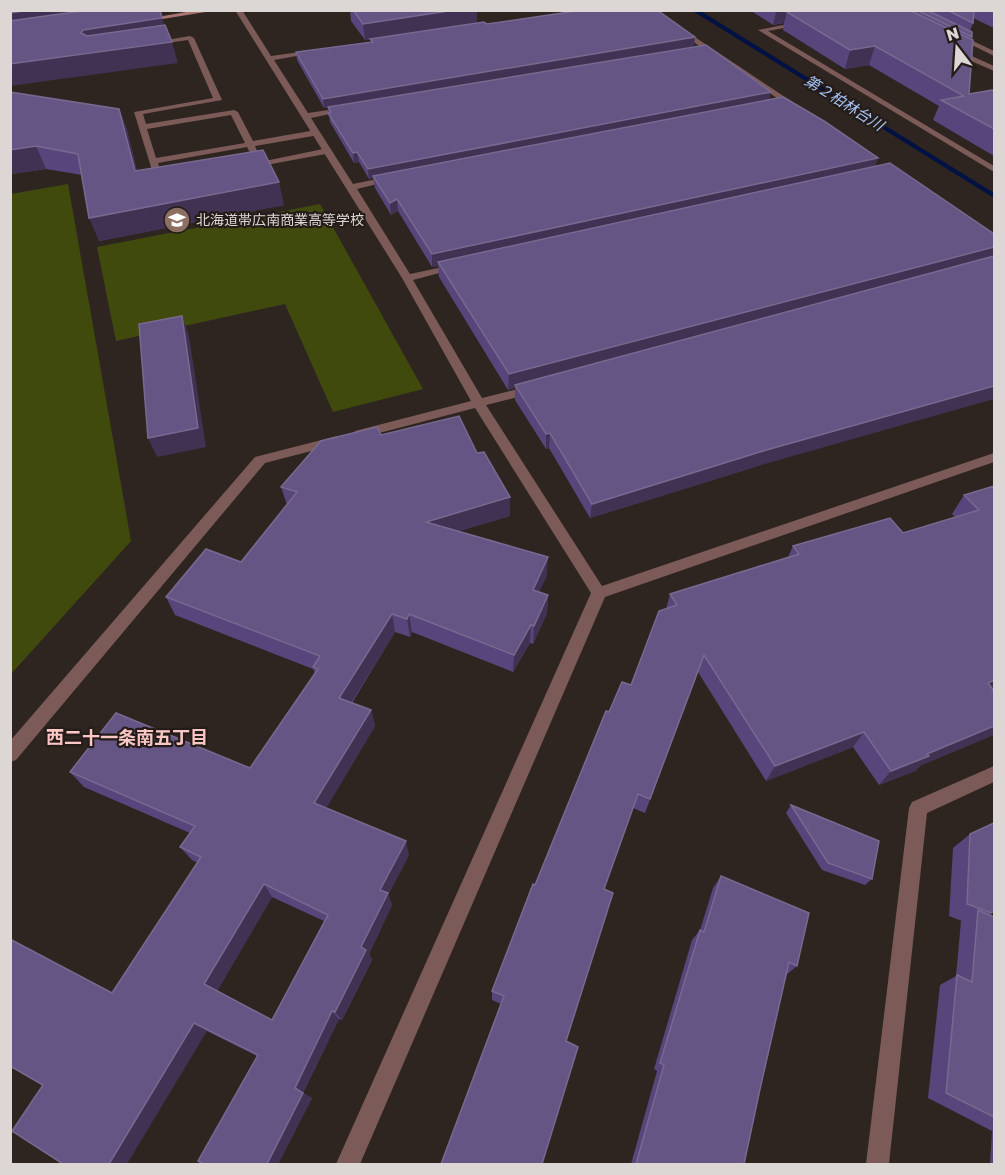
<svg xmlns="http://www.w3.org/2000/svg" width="1005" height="1175" font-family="'Golos Text','Noto Sans JP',sans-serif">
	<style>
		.green { fill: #414a0d }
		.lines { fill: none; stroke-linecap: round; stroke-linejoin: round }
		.stream { fill: #001143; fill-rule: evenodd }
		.lane { fill: #7b5a57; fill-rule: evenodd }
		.street { fill: #7b5a57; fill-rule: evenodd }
		.secondary { fill: #a97571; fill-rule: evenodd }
		.wall { fill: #57457b; fill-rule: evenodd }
		.shaded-wall { fill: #413253 }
		.building { fill: #655584; stroke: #786991; stroke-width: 1.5; fill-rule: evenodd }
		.labels { text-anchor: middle; stroke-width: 4.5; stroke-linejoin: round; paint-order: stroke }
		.far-poi-label { font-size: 14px; fill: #dcd7d4; stroke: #241c18; text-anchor: start }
		.far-water-label { font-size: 15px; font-style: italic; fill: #a7c4f5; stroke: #241c18 }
		.neighbourhood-label { font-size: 18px; font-weight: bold; fill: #fbc7c5; stroke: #241c18 }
	</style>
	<rect width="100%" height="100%" fill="#2e2521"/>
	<g class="green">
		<polygon points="68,184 131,541 11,674 11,194"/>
		<polygon points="320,204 423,389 333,412 285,304 116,341 97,247"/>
	</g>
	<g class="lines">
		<polygon class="stream" points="691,10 699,10 994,193 994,198"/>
		<g class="lane">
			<path d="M190,36L194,38L222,100L143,114L146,124L234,110L238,112L253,141L316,130L319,131V135L255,146L258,153L254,156L251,155L247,147L158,163L162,178L169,180L156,183L134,112L213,98L188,40L153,45L149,43ZM231,115L245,143L156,158L147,129Z"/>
			<polygon points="328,148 332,151 331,153 250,168 246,165"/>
		</g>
		<g class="street">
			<polygon points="235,10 242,10 271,56 315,50 319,52 274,60 308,113 349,107 353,109 311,118 353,184 392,176 397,179 357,189 410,274 457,264 462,267 413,280 482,398 534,385 540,389 538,392 486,405 602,586 994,453 994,462 605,597 360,1164 336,1164 591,593 475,408 360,438 354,434 355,431 471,401 402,278"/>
			<polygon points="646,10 654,10 803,109 796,111"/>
			<polygon points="803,21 805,24 768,31 994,166 994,172 758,30"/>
			<polygon points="956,33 994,51 994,56 954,36"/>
			<polygon points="954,48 994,66 994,71 951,52"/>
			<polygon points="337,436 342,437 343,440 342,443 265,463 16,760 10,762 10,741 255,457"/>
			<polygon points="994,766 994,782 927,813 889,1164 866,1164 909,808 912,802"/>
		</g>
		<polygon class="secondary" points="197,10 218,10 144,22 141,20"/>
	</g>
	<g class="wall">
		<polygon points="350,10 477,10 477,23 694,46 485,81 769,100 758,466 590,518 549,448 546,449 515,400 515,388 508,390 439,277 438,266 432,267 398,211 391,215 375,188 373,178 369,179 359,162 354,163 330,122 328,107 324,108 297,60 296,52 371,42 370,39 462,25 365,40 351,21"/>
		<polygon points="750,10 994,10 994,28 973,18 973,23 970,31 972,37 971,39 969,94 994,91 994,156 933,120 939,106 869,65 845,69 783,30 784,23 773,25"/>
		<polygon points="10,92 119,109 127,130 137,171 284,205 99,241 82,175 46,169 12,174 10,174"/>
		<path d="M381,435L510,516L459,531L547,575L539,592L548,595L547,613L533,644L530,643L513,672L412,632L410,637L395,632L352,703L371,710L375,726L326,808L409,855L388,895L392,905L369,954L372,960L342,1020L339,1019L303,1093L312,1098L278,1164L257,1056L207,1031L112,993L198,863L192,860L180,847L190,833L84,787L70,772L250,768L315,673L313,669L175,615L166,597L241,562L287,505L281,487ZM272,897L324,921L272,1020L217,991Z"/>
		<polygon points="994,486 920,766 915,771 879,785 853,747 766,781 698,672 645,813 633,808 604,889 566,1041 501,1004 492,1000 492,991 535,885 609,712 631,685 666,609 670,594 788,557 793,546 903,533 955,517 952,514 964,495"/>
		<polygon points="791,805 872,879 865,885 822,870 786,813"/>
		<polygon points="970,834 991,915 994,917 994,1164 990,1164 992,1131 928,1098 940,985 956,976 961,921 962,921 949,916 953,848"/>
		<polygon points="721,876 797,966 786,975 760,1089 744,1164 631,1164 657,1071 654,1069 692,940 700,930 713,888"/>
	</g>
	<g class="shaded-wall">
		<polygon points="29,10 158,10 10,34 10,13"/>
		<polygon points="455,10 477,10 477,23 365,40 363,24"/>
		<polygon points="783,10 822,10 787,12 784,23 773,25 776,12"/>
		<polygon points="162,18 168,37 90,50 81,33 83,30"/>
		<polygon points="695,37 694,46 324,108 323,99"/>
		<polygon points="172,42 178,63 10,86 10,64"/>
		<polygon points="875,46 869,65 845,69 850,50"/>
		<polygon points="771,92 769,101 369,179 368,169"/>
		<polygon points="119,109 127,130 143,194 135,171"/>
		<polygon points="36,146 46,169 12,174 10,171 10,150"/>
		<polygon points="357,152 359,162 354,163 353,153"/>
		<polygon points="878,158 874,170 438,262 438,266 432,267 432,254"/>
		<polygon points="279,182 284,205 99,241 89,218"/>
		<polygon points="397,199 398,211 391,215 390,203"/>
		<polygon points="994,247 994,259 515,385 515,388 508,390 509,374"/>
		<polygon points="182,316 189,336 206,447 157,457 148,438"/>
		<polygon points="994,386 994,399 758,466 590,518 592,504 763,451"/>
		<polygon points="550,433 549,448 546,449 546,434"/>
		<polygon points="510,497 510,516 428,540 426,522"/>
		<polygon points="548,557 547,575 532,608 533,590"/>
		<polygon points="548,595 547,613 533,644 534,626"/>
		<polygon points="392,614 395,632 344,714 339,698"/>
		<polygon points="409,614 412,632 410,637 407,619"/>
		<polygon points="531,625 530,643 513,672 514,655"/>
		<polygon points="994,680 994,691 988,683"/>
		<polygon points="371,710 375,726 321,817 314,803"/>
		<polygon points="994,726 994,735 920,766 915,771 879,785 891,771 927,754"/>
		<polygon points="864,732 853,747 766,781 775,766"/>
		<polygon points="406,841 409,855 388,895 392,905 369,954 372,960 342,1020 335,1012 361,947 380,890"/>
		<polygon points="264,884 272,897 216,993 204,984"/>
		<polygon points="332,1011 339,1019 303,1093 312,1098 278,1164 267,1164 295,1088"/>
		<polygon points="194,1023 207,1031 127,1164 109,1164"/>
	</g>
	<g class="building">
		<polygon points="10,10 29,10 10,13"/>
		<polygon points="89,10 160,10 162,18 83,30 81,33 87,36 165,25 172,42 10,64 10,21"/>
		<polygon points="353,10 455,10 363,24"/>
		<polygon points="583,10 657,10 695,37 323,99 296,52 373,42 370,39 484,22 487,24"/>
		<polygon points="796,10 909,10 973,40 969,94 992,90 994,91 994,129 941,100 964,96 875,46 850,50 787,12"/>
		<polygon points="916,10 927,10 972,32 972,37"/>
		<polygon points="947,10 974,10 973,23"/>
		<polygon points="706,45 771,92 368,169 357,152 353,153 328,113 331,112 328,107"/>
		<polygon points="10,92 119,109 135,171 263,150 279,182 89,218 78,154 36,146 10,150"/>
		<polygon points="783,97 824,121 878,158 432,254 397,199 390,203 373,176"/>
		<polygon points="890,163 994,234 994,247 509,374 438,262"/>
		<polygon points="994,256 994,386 763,451 592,504 550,433 546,434 515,385"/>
		<polygon points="182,316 198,428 148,438 139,324"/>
		<path d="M459,416L477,453L484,452L510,497L426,522L548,557L533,590L548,595L534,626L531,625L514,655L409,614L407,619L392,614L339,698L371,710L314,803L406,841L380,890L388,893L361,947L366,950L335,1012L332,1011L295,1088L303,1093L267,1164H203L198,1161L258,1055L194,1023L109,1164H63L12,1131L43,1085L10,1066V939L112,993L201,857L180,847L195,826L70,772L116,713L250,768L318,669L313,667L320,656L166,597L206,549L241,562L297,492L281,487L321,441L377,427L381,435ZM264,884L328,915L272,1020L204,984Z"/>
		<polygon points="994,486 994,680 988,683 994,691 994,726 927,754 929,756 891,771 864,732 775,766 704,655 650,799 638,794 604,889 613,893 566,1041 578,1047 542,1164 441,1164 504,996 492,991 533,884 535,885 606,711 609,712 622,682 631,685 659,611 677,605 670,594 799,554 793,546 890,518 903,533 979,510 964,495"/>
		<polygon points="791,805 879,841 872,879 828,863"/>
		<polygon points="994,823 994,911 991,913 967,904 970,834"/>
		<polygon points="721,876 809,913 797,966 789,962 760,1089 744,1164 636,1164 664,1065 660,1063 700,930 704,932"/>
		<polygon points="978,910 994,917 994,1117 946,1093 957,975 972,982"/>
	</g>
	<defs>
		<symbol id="school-disc" viewBox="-11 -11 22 22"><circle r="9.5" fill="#8d6e63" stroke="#241c18"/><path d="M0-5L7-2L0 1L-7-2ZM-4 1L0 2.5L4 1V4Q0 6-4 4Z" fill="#fff"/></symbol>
	</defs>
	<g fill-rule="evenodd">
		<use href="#school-disc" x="162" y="205" width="30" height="30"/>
	</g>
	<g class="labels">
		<g class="far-poi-label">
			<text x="196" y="225">北海道帯広南商業高等学校</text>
		</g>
		<g class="far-water-label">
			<text transform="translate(844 103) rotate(32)" y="5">第２柏林台川</text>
		</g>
		<g class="neighbourhood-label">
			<text x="127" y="744">西二十一条南五丁目</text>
		</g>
	</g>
	<rect width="1005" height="1175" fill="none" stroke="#dcd7d4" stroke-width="24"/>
	<g transform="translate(957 48) rotate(343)" stroke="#241c18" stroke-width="4.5" paint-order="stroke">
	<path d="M0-4.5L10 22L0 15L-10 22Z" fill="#dcd7d4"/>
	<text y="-9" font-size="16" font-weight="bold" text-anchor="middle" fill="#dcd7d4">N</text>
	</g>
</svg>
